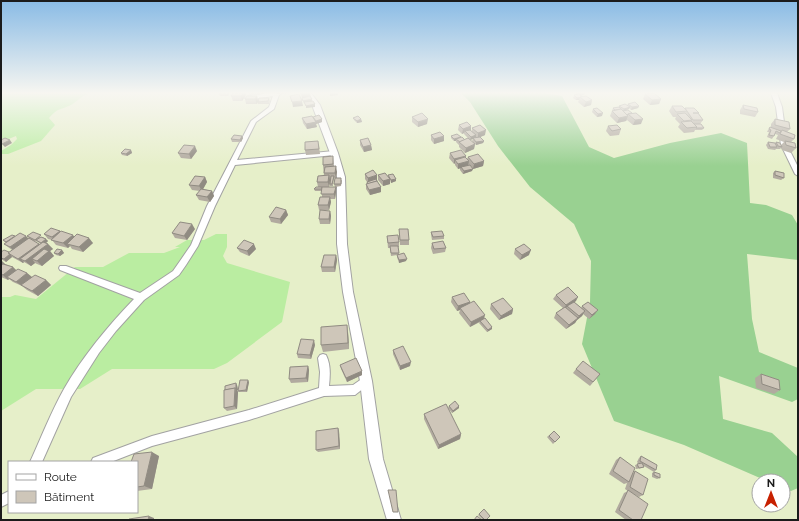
<svg xmlns="http://www.w3.org/2000/svg" width="799" height="521" font-family="Raleway,sans-serif">
	<style>
		.farmland { fill: #e6efc9; fill-rule: evenodd }
		.grass { fill: #baeda1 }
		.forest { fill: #99d191 }
		.lines { fill: none; stroke-linecap: round; stroke-linejoin: round }
		.minor-casing { stroke: #a2a2a2; stroke-width: 2 }
		.tertiary-casing { stroke: #a2a2a2; stroke-width: 2 }
		.minor { fill: #fff; fill-rule: evenodd }
		.tertiary { fill: #fff; fill-rule: evenodd }
		.wall { fill: #b1aa9f; fill-rule: evenodd }
		.shaded-wall { fill: #908b82 }
		.building { fill: #cec6b9; stroke: #908b82 }
	</style>
	<rect width="100%" height="100%" fill="#eeece0"/>
	<path class="farmland" d="M1,93H798V520H1ZM9,462H137V512H9ZM759,481H783V505H759Z"/>
	<g class="grass">
		<path d="M1,93H90C81,96 81,98 74,103C64,110 59,106 49,118L55,125L41,141L8,154H1V151L11,145L17,139L16,136L1,142Z"/>
		<polygon points="216,234 227,234 227,247 223,256 227,263 290,282 282,322 227,363 214,369 112,369 80,389 36,389 1,411 1,297 10,297 15,295 36,299 75,267 103,267 129,253 164,253 180,247 175,247 187,240 204,240"/>
	</g>
	<polygon class="forest" points="461,93 543,93 562,96 589,147 614,158 670,143 721,133 747,143 750,203 766,205 792,215 798,225 798,260 747,254 752,319 759,352 798,368 798,399 792,402 719,376 723,419 772,433 798,457 798,488 791,491 783,488 783,481 767,481 684,445 614,421 582,344 590,302 591,261 574,224 530,187 498,146 470,102"/>
	<g class="lines">
		<defs>
			<g id="minor">
				<path d="M270,93H282L279,95L274,109L256,122L237,160L334,151L337,153L334,155L235,165L215,206L198,246L186,265L179,275L144,300L116,331L99,353L71,397L42,462H30C41,438 51,412 64,389C83,356 108,326 134,299L60,270L59,268L60,266H66L140,293L173,271L180,261L191,245L207,206L251,121L269,107L273,96L248,100L245,98L248,96Z"/>
				<polygon points="771,93 777,93 782,107 787,145 798,167 798,176 795,174 781,145 776,107"/>
				<path d="M323,354L326,355C331,365 330,376 329,386L353,385L366,376L369,378L371,381L369,384L355,395L324,396L249,420L152,446L111,462H91L93,458L152,436L249,410L319,388L320,372L318,358L320,355Z"/>
				<polygon points="9,491 9,503 1,507 1,495"/>
			</g>
			<polygon id="tertiary" points="305,93 311,93 320,105 338,153 345,177 347,244 353,292 372,381 383,459 401,520 387,520 369,459 360,381 343,292 337,244 337,177 330,153 312,105"/>
		</defs>
		<use href="#minor" class="minor-casing"/>
		<use href="#tertiary" class="tertiary-casing"/>
		<use href="#minor" class="minor"/>
		<use href="#tertiary" class="tertiary"/>
	</g>
	<g class="wall">
		<polygon points="233,93 245,93 246,95 242,101 233,101 231,96"/>
		<polygon points="249,93 260,93 259,95 249,95"/>
		<rect x="277" y="93" width="9" height="1"/>
		<polygon points="576,93 585,94 581,96 592,100 591,105 584,107 578,102 579,100 576,100 573,98"/>
		<polygon points="219,94 229,94 228,96 220,96"/>
		<polygon points="645,94 661,99 659,104 650,105 643,99"/>
		<polygon points="257,96 258,100 269,98 270,101 269,104 258,104 258,102 257,104 246,104 245,99"/>
		<polygon points="628,104 639,106 638,108 631,110 629,108 629,109 625,111 641,124 633,125 627,120 626,121 617,123 610,116 613,108 619,107 619,106 627,105"/>
		<polygon points="743,105 758,112 755,117 740,114 740,110"/>
		<polygon points="672,106 685,109 685,108 699,113 698,113 703,120 700,124 704,128 702,130 695,130 694,132 684,133 678,127 680,124 675,119 676,117 673,117 669,111"/>
		<polygon points="593,109 602,116 597,117 592,112"/>
		<polygon points="412,117 427,124 418,127 412,122"/>
		<polygon points="302,118 322,119 322,122 316,124 317,127 307,129 303,123"/>
		<polygon points="353,118 361,119 362,122 357,123 354,120"/>
		<polygon points="775,119 790,129 787,132 794,139 791,142 796,148 791,153 782,150 781,148 780,149 776,149 775,150 768,149 766,145 768,142 775,143 776,142 781,145 784,142 776,139 778,135 775,134 772,139 767,137 769,132 767,132 768,130 770,127 771,128 771,124"/>
		<polygon points="459,125 471,126 471,130 472,132 472,128 485,135 480,137 484,141 483,143 476,145 475,144 474,149 465,153 459,147 459,145 456,142 456,141 454,141 451,138 451,136 461,137 460,138 465,140 474,143 472,141 473,139 470,140 464,134 464,133 462,134 458,130"/>
		<polygon points="608,126 621,129 619,135 610,136 606,131"/>
		<polygon points="431,135 444,136 444,141 434,144 431,140"/>
		<polygon points="242,136 243,138 241,142 232,142 231,139"/>
		<polygon points="360,140 371,145 372,150 364,152 360,145"/>
		<polygon points="319,146 320,154 306,155 305,150"/>
		<polygon points="131,150 132,153 127,156 122,155 121,153"/>
		<polygon points="197,151 191,159 181,158 178,153"/>
		<polygon points="450,153 465,157 467,159 468,157 484,161 483,166 473,169 470,165 472,171 463,174 460,170 460,168 458,169 455,165 455,163 454,164 449,158"/>
		<polygon points="333,156 334,167 337,172 336,178 334,178 333,186 330,186 330,184 329,187 336,192 335,199 330,199 331,202 329,210 319,210 318,205 322,197 322,191 315,191 314,189 318,187 317,182 324,176 323,165"/>
		<polygon points="775,171 784,178 781,180 773,178 773,173"/>
		<polygon points="365,174 377,180 381,192 370,195 366,189 366,184 367,184 367,182 365,179"/>
		<polygon points="378,175 388,177 388,175 396,181 391,183 390,180 390,184 383,186 378,180"/>
		<polygon points="205,177 207,182 203,189 212,191 214,196 210,202 199,200 196,195 200,191 192,190 189,185"/>
		<polygon points="342,180 341,186 335,187 334,184"/>
		<polygon points="286,210 288,215 281,224 271,222 269,217"/>
		<polygon points="330,211 331,216 330,224 320,224 319,219"/>
		<polygon points="195,229 187,240 175,238 172,233"/>
		<polygon points="399,229 409,240 409,245 400,245"/>
		<polygon points="60,231 60,232 93,243 83,252 72,249 70,246 68,248 56,245 52,240 48,239 44,234"/>
		<polygon points="431,232 444,236 444,239 432,240 431,234"/>
		<path d="M15,236L28,239L29,238L27,236L43,237L48,241L46,243L48,244L53,249L50,251L54,256L42,266L37,264L35,263L31,266L24,262L23,263L12,257L6,262L1,259V252H9L12,250L4,244L6,243L3,240ZM31,240L38,242L40,244H39Z"/>
		<polygon points="387,236 399,242 399,247 398,247 399,254 406,261 399,263 397,257 397,255 391,256 390,248 388,248"/>
		<polygon points="432,243 446,248 445,252 433,254 431,248"/>
		<polygon points="237,248 256,249 249,256 240,252"/>
		<polygon points="515,249 529,255 520,260 514,254"/>
		<polygon points="62,250 64,253 60,256 56,255 54,253"/>
		<polygon points="336,255 337,260 335,272 322,272 321,267"/>
		<polygon points="1,261 5,264 13,267 16,270 27,273 32,277 46,280 51,285 38,296 27,290 22,286 13,282 9,279 8,280 1,277"/>
		<polygon points="556,295 576,301 574,302 581,308 582,306 595,314 589,319 583,314 582,316 577,320 575,323 566,329 554,318 556,313 563,308 553,299"/>
		<polygon points="452,297 470,302 470,303 484,318 492,329 487,332 479,323 480,322 470,327 459,313 460,310 457,311 451,302"/>
		<polygon points="491,304 513,309 512,314 499,320 490,309"/>
		<polygon points="348,332 349,349 323,352 321,345"/>
		<polygon points="315,345 311,359 298,358 297,354"/>
		<polygon points="393,350 410,366 400,370 393,354"/>
		<polygon points="340,365 362,375 347,382 341,369"/>
		<polygon points="308,366 309,370 308,382 291,383 289,379"/>
		<polygon points="576,369 600,374 590,386 573,373"/>
		<polygon points="761,374 780,390 774,394 756,388 755,378"/>
		<polygon points="249,382 247,392 239,392 238,391"/>
		<polygon points="237,385 238,390 237,390 238,392 237,409 227,411 224,408"/>
		<polygon points="449,406 459,406 459,408 452,413 448,408"/>
		<polygon points="424,414 461,434 460,439 438,449 424,419"/>
		<polygon points="338,428 339,431 340,449 318,452 316,450"/>
		<polygon points="554,431 560,437 553,444 547,437"/>
		<polygon points="159,456 152,489 137,491 137,462"/>
		<polygon points="641,456 656,470 654,472 644,466 644,467 642,468 636,469 635,465 639,464 637,462 639,458"/>
		<polygon points="620,457 633,473 635,471 643,495 639,497 630,492 641,520 626,520 615,512 624,493 628,491 625,489 627,483 624,484 609,474 616,460"/>
		<polygon points="654,472 660,478 657,479 652,477 652,473"/>
		<polygon points="484,509 486,520 483,520 478,515"/>
	</g>
	<g class="shaded-wall">
		<polygon points="228,93 229,93 229,94 228,96 227,94"/>
		<polygon points="243,93 245,93 246,95 242,101 241,96"/>
		<polygon points="310,93 311,98 302,98 302,99 301,94"/>
		<polygon points="330,93 338,93 338,95 330,96"/>
		<polygon points="583,93 585,93 585,94 579,97 580,94"/>
		<polygon points="257,96 258,101 257,104 255,99"/>
		<polygon points="580,97 579,100 576,100 577,98"/>
		<polygon points="312,99 312,102 304,103 303,101"/>
		<polygon points="661,99 659,104 650,105 652,100"/>
		<polygon points="592,100 591,105 584,107 586,102"/>
		<polygon points="302,101 303,106 293,107 292,102"/>
		<polygon points="315,104 315,107 306,108 306,106"/>
		<polygon points="639,106 638,108 631,110 632,107"/>
		<polygon points="630,107 629,109 623,111 624,109"/>
		<polygon points="603,113 602,116 597,117 598,114"/>
		<polygon points="628,116 626,121 617,123 619,118"/>
		<polygon points="322,119 322,122 316,124 317,127 307,129 306,124"/>
		<polygon points="361,119 362,122 357,123 357,121"/>
		<polygon points="428,119 427,124 418,127 418,122"/>
		<polygon points="643,119 641,124 633,125 635,120"/>
		<polygon points="471,126 471,131 465,131 464,133 462,134 463,129"/>
		<polygon points="486,130 485,135 478,138 478,133"/>
		<polygon points="476,135 476,138 470,140 471,137"/>
		<polygon points="242,136 243,138 241,142 240,140"/>
		<polygon points="444,136 444,141 434,144 434,139"/>
		<polygon points="461,137 460,139 456,139 456,141 454,141 454,139"/>
		<polygon points="10,140 12,143 5,147 2,144"/>
		<polygon points="484,141 483,143 476,145 476,142"/>
		<polygon points="475,144 474,149 465,153 466,148"/>
		<polygon points="371,145 372,150 364,152 363,147"/>
		<polygon points="195,146 197,151 191,159 189,154"/>
		<polygon points="131,150 132,153 127,156 126,154"/>
		<polygon points="466,156 465,161 455,160 455,163 454,164 454,159"/>
		<polygon points="469,161 468,166 458,169 458,164"/>
		<polygon points="484,161 483,166 473,169 474,164"/>
		<polygon points="336,166 337,172 336,178 335,173"/>
		<polygon points="473,169 472,171 463,174 464,171"/>
		<polygon points="329,175 330,180 329,187 328,182"/>
		<polygon points="377,175 377,180 368,183 368,178"/>
		<polygon points="205,177 207,182 202,191 199,186"/>
		<polygon points="390,179 390,184 383,186 383,181"/>
		<polygon points="396,179 396,181 391,183 391,180"/>
		<polygon points="336,187 336,192 335,199 334,194"/>
		<polygon points="381,187 381,192 370,195 369,190"/>
		<polygon points="212,191 214,196 210,202 207,197"/>
		<polygon points="330,197 331,202 329,210 328,205"/>
		<polygon points="286,210 288,215 281,224 280,219"/>
		<polygon points="330,211 331,216 330,224 329,219"/>
		<polygon points="192,224 195,229 187,240 184,236"/>
		<polygon points="60,231 64,236 56,241 52,237"/>
		<polygon points="73,235 77,240 67,244 70,246 68,248 63,243"/>
		<polygon points="26,236 31,241 15,252 10,247"/>
		<polygon points="89,238 93,243 83,252 79,247"/>
		<polygon points="46,239 48,241 44,245 41,243"/>
		<polygon points="39,244 43,248 48,244 53,249 50,251 54,256 42,266 37,261 32,259 35,263 31,266 25,261 20,259 24,262 23,263 18,259"/>
		<polygon points="254,244 256,249 249,256 247,251"/>
		<polygon points="62,250 64,253 60,256 58,254"/>
		<polygon points="531,250 529,255 520,260 522,255"/>
		<polygon points="10,254 12,257 6,262 4,259"/>
		<polygon points="336,255 337,260 335,272 334,267"/>
		<polygon points="407,259 406,261 399,263 399,260"/>
		<polygon points="2,261 7,266 1,270 1,262"/>
		<polygon points="13,267 18,272 7,277 9,279 8,280 3,275"/>
		<polygon points="27,273 33,278 22,286 16,282"/>
		<polygon points="46,280 51,285 38,296 32,291"/>
		<polygon points="578,297 576,301 564,309 566,305"/>
		<polygon points="470,302 469,306 460,308 460,310 457,311 458,306"/>
		<polygon points="513,309 512,314 499,320 501,316"/>
		<polygon points="598,310 595,314 589,319 592,315"/>
		<polygon points="585,311 582,316 577,320 575,323 566,329 569,325 577,319 579,316"/>
		<polygon points="485,315 484,319 470,327 471,322"/>
		<polygon points="347,325 348,332 349,349 348,343"/>
		<polygon points="492,327 492,329 487,332 488,330"/>
		<polygon points="314,340 315,345 311,359 310,355"/>
		<polygon points="411,362 410,366 400,370 400,366"/>
		<polygon points="308,366 309,370 308,382 306,378"/>
		<polygon points="362,371 362,375 347,382 346,378"/>
		<polygon points="248,380 249,382 247,392 246,390"/>
		<polygon points="236,383 237,385 238,390 237,390 238,392 237,409 234,406"/>
		<polygon points="459,406 459,408 452,413 453,411"/>
		<polygon points="338,428 339,431 340,449 339,446"/>
		<polygon points="461,434 460,439 438,449 439,445"/>
		<polygon points="152,452 159,456 152,489 144,486"/>
		<polygon points="149,516 154,518 154,520 148,520"/>
	</g>
	<g class="building">
		<polygon points="220,93 228,93 227,94 219,94"/>
		<polygon points="233,93 243,93 241,96 231,96"/>
		<polygon points="300,93 310,93 301,94"/>
		<polygon points="577,93 583,93 580,94"/>
		<polygon points="654,93 661,99 652,100 645,94"/>
		<polygon points="299,94 302,101 292,102 290,96"/>
		<polygon points="579,94 582,97 577,98 574,95"/>
		<polygon points="247,96 257,96 255,99 245,99"/>
		<polygon points="310,96 312,99 303,101 302,98"/>
		<polygon points="586,96 592,100 586,102 580,97"/>
		<polygon points="259,98 269,98 268,101 258,102"/>
		<polygon points="313,101 315,104 306,106 304,102"/>
		<polygon points="635,102 639,106 632,107 628,104"/>
		<polygon points="625,104 630,107 624,109 619,106"/>
		<polygon points="743,105 757,108 758,112 744,109"/>
		<polygon points="672,106 682,106 687,111 676,112"/>
		<polygon points="619,107 622,110 621,109 615,110 613,108"/>
		<polygon points="597,108 603,113 598,114 593,109"/>
		<polygon points="685,108 694,108 699,113 693,113 698,113 703,120 693,120"/>
		<polygon points="621,109 628,116 619,118 612,111"/>
		<polygon points="628,110 632,113 628,114 627,115 623,111"/>
		<polygon points="422,113 428,119 418,122 412,117"/>
		<polygon points="636,113 643,119 635,120 628,114"/>
		<polygon points="685,113 692,120 684,121 677,114"/>
		<polygon points="319,115 322,119 316,121 313,117"/>
		<polygon points="312,116 316,122 306,124 302,118"/>
		<polygon points="358,116 361,119 357,121 353,118"/>
		<polygon points="775,119 789,122 790,129 775,125"/>
		<polygon points="691,121 697,127 687,128 681,122"/>
		<polygon points="467,122 471,126 463,129 459,125"/>
		<polygon points="694,124 701,124 704,128 696,128 697,127"/>
		<polygon points="480,125 486,130 478,133 472,128"/>
		<polygon points="617,125 621,129 612,131 608,126"/>
		<polygon points="770,127 781,131 780,133 776,131 774,136 769,135 771,130 769,129"/>
		<polygon points="470,130 476,135 471,137 465,131"/>
		<polygon points="782,130 795,135 794,139 780,134"/>
		<polygon points="440,132 444,136 434,139 431,135"/>
		<polygon points="457,134 461,137 454,139 451,136"/>
		<polygon points="234,135 242,136 240,140 231,139"/>
		<polygon points="462,137 465,140 459,142 460,142 456,139"/>
		<polygon points="480,137 484,141 476,142 473,138"/>
		<polygon points="5,138 10,140 2,144 1,144 1,140"/>
		<polygon points="368,138 371,145 363,147 360,140"/>
		<polygon points="468,138 475,144 466,148 459,142"/>
		<polygon points="318,141 319,149 305,150 305,142"/>
		<polygon points="785,141 795,143 796,148 786,145"/>
		<polygon points="768,142 775,143 777,147 770,147"/>
		<polygon points="776,142 780,143 782,147 778,146"/>
		<polygon points="184,145 195,146 189,154 178,153"/>
		<polygon points="125,149 131,150 126,154 121,153"/>
		<polygon points="461,150 466,156 454,159 450,153"/>
		<polygon points="478,154 484,161 474,164 468,157"/>
		<polygon points="333,156 333,164 323,165 323,157"/>
		<polygon points="465,157 469,161 458,164 455,160"/>
		<polygon points="470,165 473,169 464,171 461,167"/>
		<polygon points="336,166 335,173 324,173 325,167"/>
		<polygon points="373,170 377,175 368,178 365,174"/>
		<polygon points="775,171 784,173 784,178 775,175"/>
		<polygon points="385,173 390,179 383,181 378,175"/>
		<polygon points="393,174 396,179 391,180 388,175"/>
		<polygon points="329,175 328,182 317,182 318,176"/>
		<polygon points="195,176 205,177 199,186 189,185"/>
		<polygon points="331,176 334,176 332,184 330,184"/>
		<polygon points="335,178 341,178 341,184 334,184"/>
		<polygon points="376,179 377,181 368,184 367,182"/>
		<polygon points="377,181 381,187 369,190 366,184"/>
		<polygon points="316,187 322,187 322,189 314,189"/>
		<polygon points="322,187 336,187 334,194 321,194"/>
		<polygon points="201,189 212,191 207,197 196,195"/>
		<polygon points="320,197 330,197 328,205 318,205"/>
		<polygon points="276,207 286,210 280,219 269,217"/>
		<polygon points="320,210 330,211 329,219 319,219"/>
		<polygon points="180,222 192,224 184,236 172,233"/>
		<polygon points="51,228 60,231 52,237 44,234"/>
		<polygon points="399,229 408,229 409,240 400,240"/>
		<polygon points="61,231 73,235 63,243 51,240"/>
		<polygon points="442,231 444,236 433,237 431,232"/>
		<polygon points="33,232 41,235 35,240 27,236"/>
		<polygon points="20,233 26,236 10,247 4,244"/>
		<polygon points="77,234 89,238 79,247 67,244"/>
		<polygon points="12,235 15,236 6,242 3,240"/>
		<polygon points="398,235 399,242 388,243 387,236"/>
		<polygon points="41,237 46,239 41,243 36,240"/>
		<polygon points="29,238 39,244 18,259 8,253"/>
		<polygon points="244,240 254,244 247,251 237,248"/>
		<polygon points="443,241 446,248 434,249 432,243"/>
		<polygon points="43,242 48,244 25,261 20,259"/>
		<polygon points="524,244 531,250 522,255 515,249"/>
		<polygon points="390,246 398,246 399,253 391,253"/>
		<polygon points="44,249 49,251 37,261 32,259"/>
		<polygon points="57,249 62,250 58,254 54,253"/>
		<polygon points="4,250 9,252 8,253 10,254 4,259 1,258 1,252"/>
		<polygon points="404,253 407,259 399,260 397,255"/>
		<polygon points="324,255 336,255 334,267 321,267"/>
		<polygon points="3,264 13,267 3,275 1,274 1,265"/>
		<polygon points="18,269 27,273 16,282 7,277"/>
		<polygon points="35,275 46,280 32,291 21,285"/>
		<polygon points="568,287 578,297 566,305 556,295"/>
		<polygon points="464,293 470,302 458,306 452,297"/>
		<polygon points="503,298 513,309 501,316 491,304"/>
		<polygon points="474,301 485,315 471,322 460,308"/>
		<polygon points="574,302 585,311 579,316 567,306"/>
		<polygon points="588,302 598,310 592,315 582,306"/>
		<polygon points="565,307 578,318 569,325 556,313"/>
		<polygon points="485,318 492,327 488,330 480,321"/>
		<polygon points="347,325 348,343 321,345 321,327"/>
		<polygon points="301,339 314,340 310,355 297,354"/>
		<polygon points="403,346 411,362 400,366 393,350"/>
		<polygon points="356,358 362,371 346,378 340,365"/>
		<polygon points="583,361 600,374 593,382 576,369"/>
		<polygon points="308,366 306,378 289,379 290,367"/>
		<polygon points="761,374 779,380 780,390 762,384"/>
		<polygon points="240,380 248,380 246,390 238,391"/>
		<polygon points="236,383 236,388 225,390 225,386"/>
		<polygon points="235,388 234,406 224,408 224,390"/>
		<polygon points="455,401 459,406 453,411 449,406"/>
		<polygon points="446,404 461,434 439,445 424,414"/>
		<polygon points="338,428 339,446 316,450 316,431"/>
		<polygon points="554,431 560,437 555,442 549,436"/>
		<polygon points="152,452 144,486 137,487 137,462 131,462 134,454"/>
		<polygon points="641,456 657,465 656,470 640,461"/>
		<polygon points="620,457 635,468 629,482 613,471"/>
		<polygon points="642,463 644,467 639,468 637,464"/>
		<polygon points="635,471 648,479 643,495 630,487"/>
		<polygon points="654,472 660,474 660,478 654,475"/>
		<polygon points="388,490 396,490 398,512 393,512"/>
		<polygon points="628,490 648,504 641,520 633,520 619,510"/>
		<polygon points="484,509 490,516 486,520 485,520 479,514"/>
		<polygon points="149,516 148,520 128,520 129,519"/>
		<polygon points="477,516 482,520 474,520"/>
	</g>
	<linearGradient id="sky" x2="0" y2="1"><stop stop-color="#89bbe5"/><stop offset="0.56" stop-color="#f7f6f1"/><stop offset="1" stop-color="#f7f6f1" stop-opacity="0"/></linearGradient>
	<rect width="799" height="166" fill="url(#sky)"/>
	<rect width="799" height="521" fill="none" stroke="#1b1b1b" stroke-width="4"/>
	<rect x="8" y="461" width="130" height="52" fill="#ffffff" stroke="#a4a4a4"/>
	<rect x="16" y="474" width="20" height="6" fill="#ffffff" stroke="#a4a4a4"/>
	<text x="44" y="481" font-size="12" fill="#1b1b1b">Route</text>
	<rect x="16" y="491" width="20" height="12" fill="#cec6b9" stroke="#a4a4a4"/>
	<text x="44" y="501" font-size="12" fill="#1b1b1b">Bâtiment</text>
	<g transform="translate(771 493)"><circle r="19" fill="#ffffff" stroke="#a4a4a4"/>
	<path d="M0-3L7 15L0 10L-7 15Z" fill="#c72000"/>
	<text y="-6" font-size="11" font-weight="bold" text-anchor="middle" fill="#1b1b1b">N</text>
	</g>
</svg>
